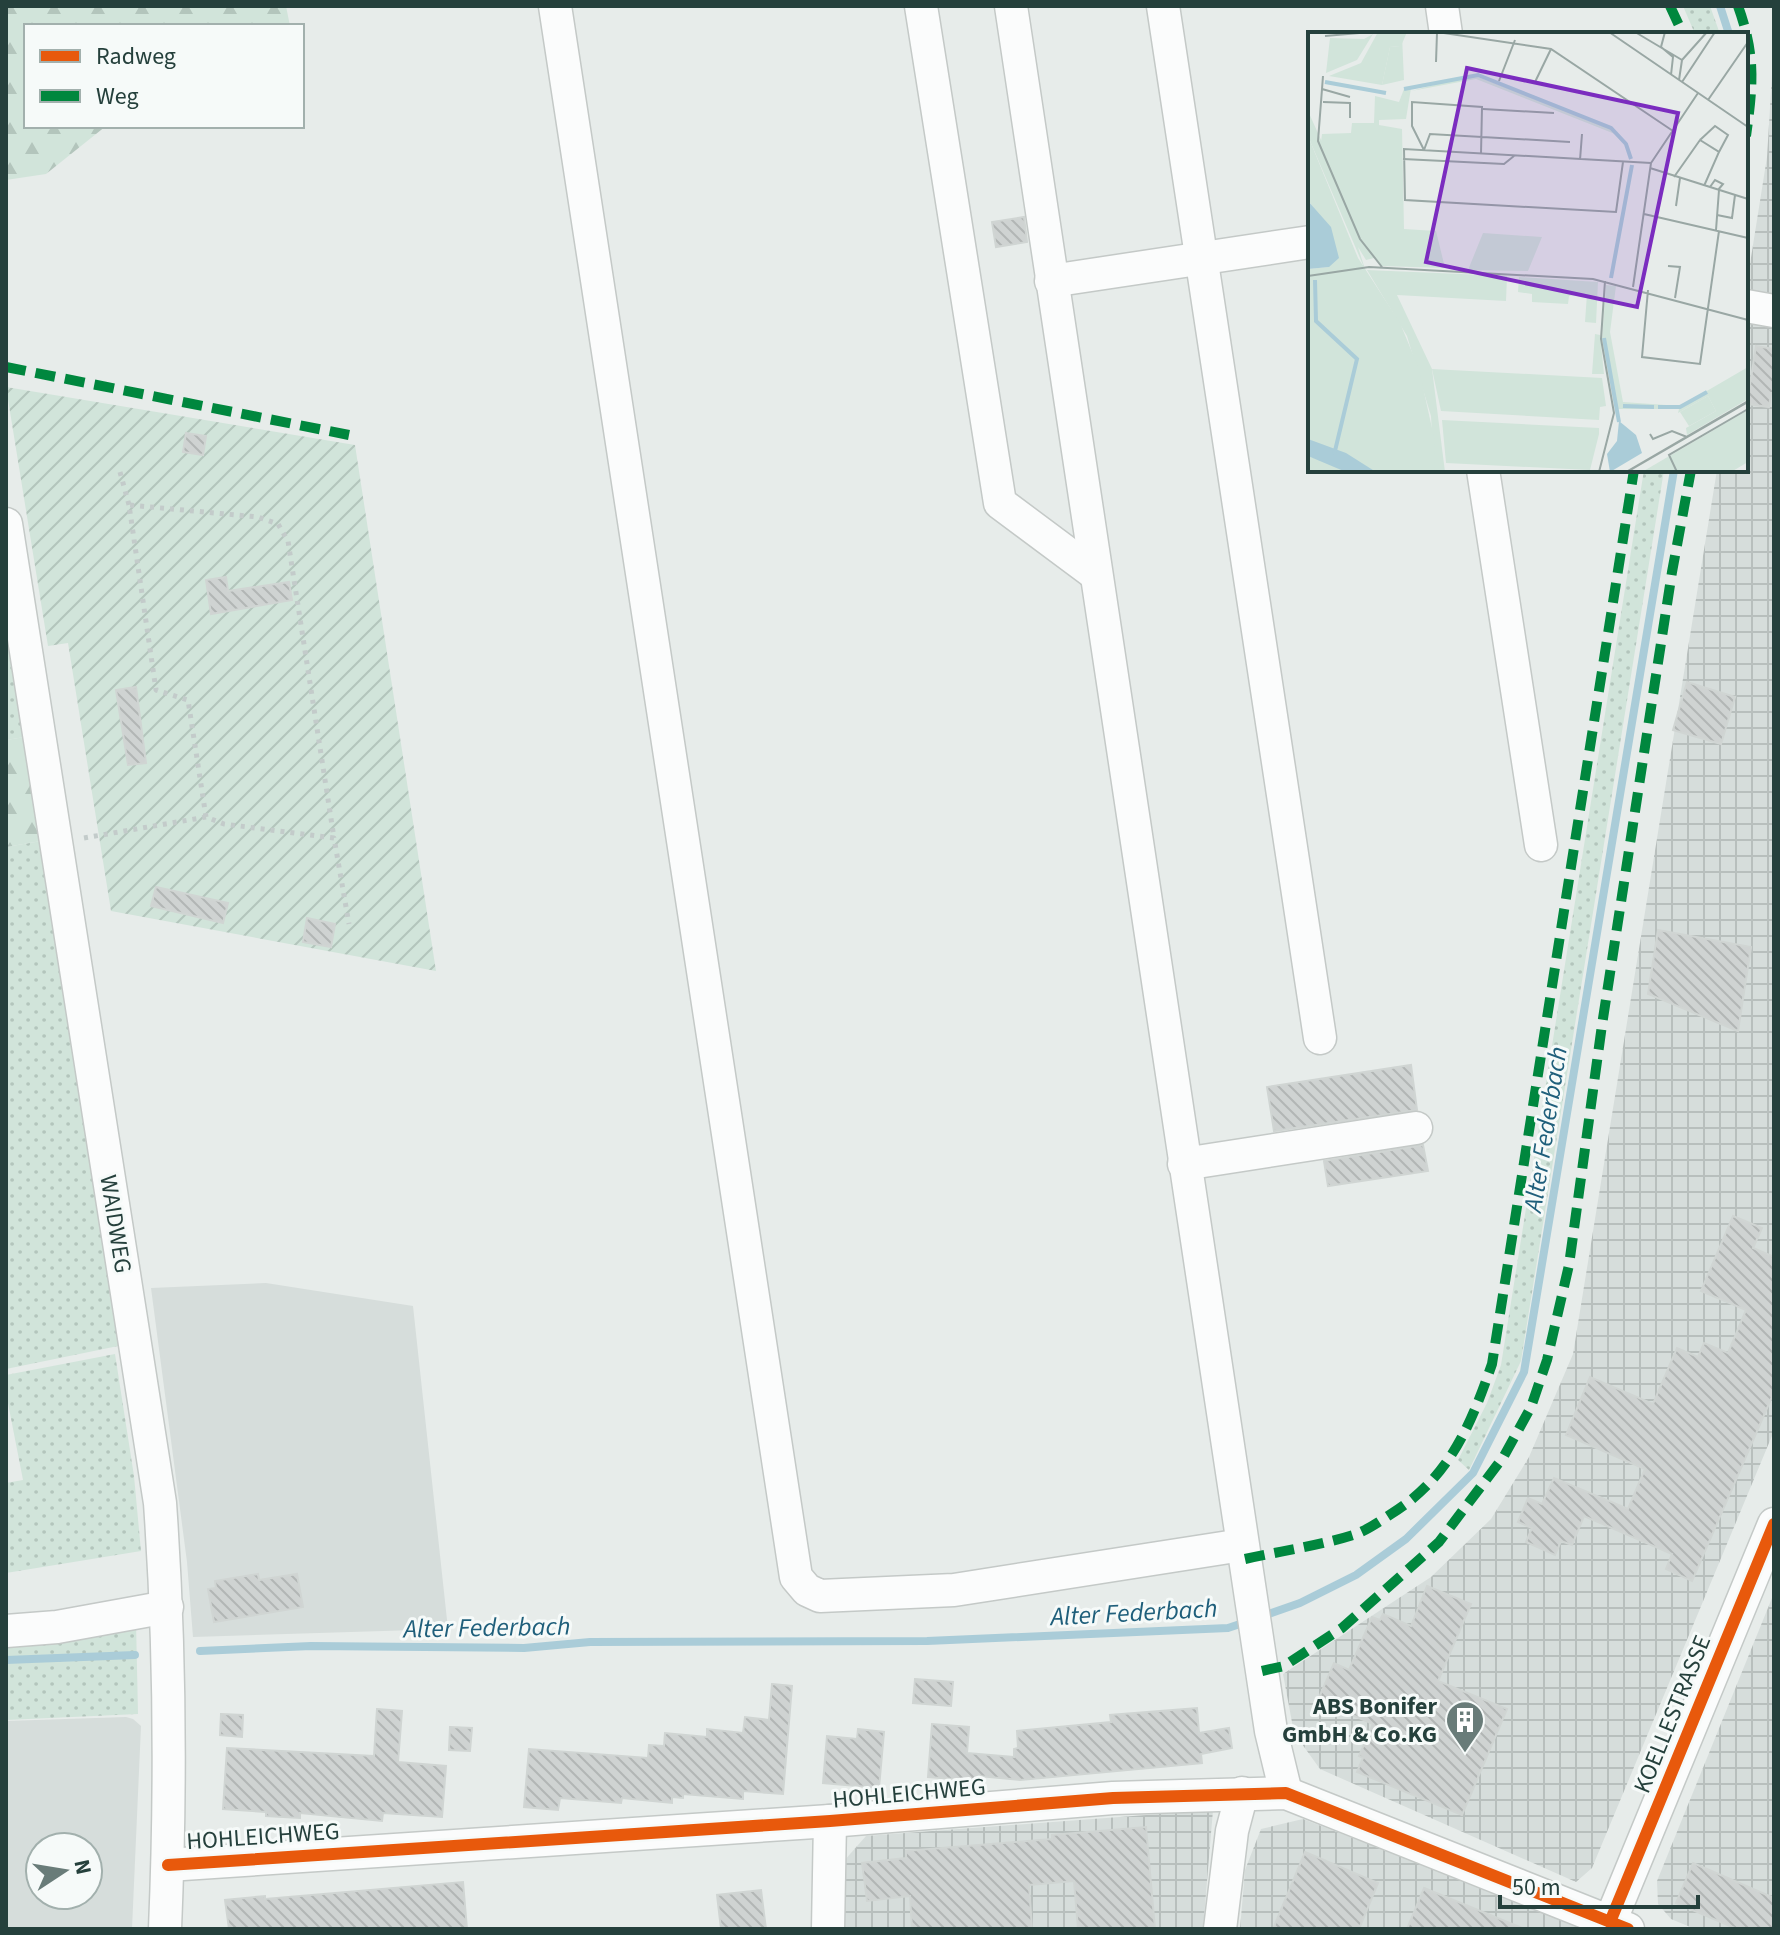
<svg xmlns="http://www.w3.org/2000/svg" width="1780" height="1935" font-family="'Source Sans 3',sans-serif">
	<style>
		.built { fill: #d6dddb; fill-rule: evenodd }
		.industrial { fill: url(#industrial-grid) }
		.grass { fill: url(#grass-dots) }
		.forest { fill: url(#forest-firs) }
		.garden { fill: url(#garden-furrows) }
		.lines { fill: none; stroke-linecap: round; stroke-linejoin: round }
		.stream { stroke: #aaccd8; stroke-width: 8 }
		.building { fill: url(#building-back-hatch); stroke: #d0d5d3; stroke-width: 2 }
		.minor-casing { stroke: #c4c9c7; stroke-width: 35 }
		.path { stroke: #c3cbca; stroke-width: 5; stroke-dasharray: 4 6; stroke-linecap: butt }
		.minor { stroke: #fbfcfc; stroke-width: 32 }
		.quiet { stroke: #00873e; stroke-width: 10; stroke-dasharray: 20 10; stroke-linecap: butt }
		.cycleway-casing { stroke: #f6faf9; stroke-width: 17 }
		.cycleway { stroke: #e8590c; stroke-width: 12 }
		.labels { text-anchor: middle; stroke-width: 6; stroke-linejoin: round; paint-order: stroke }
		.street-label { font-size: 24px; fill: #25403c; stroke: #f6faf9 }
		.poi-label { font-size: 24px; font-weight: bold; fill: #25403c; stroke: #f6faf9; text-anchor: end }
		.water-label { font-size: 26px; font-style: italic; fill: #1f5f7b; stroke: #f6faf9 }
		.inset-river { fill: none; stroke: #aaccd8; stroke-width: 4 }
		.inset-road { fill: none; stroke: #99a7a4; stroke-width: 2 }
		.view { fill: #7b2cbf; fill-opacity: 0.15; stroke: #7b2cbf; stroke-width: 4 }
		.inset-edge { fill: none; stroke: #25403c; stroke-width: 4 }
	</style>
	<defs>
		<pattern id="industrial-grid" width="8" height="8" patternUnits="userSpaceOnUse" patternTransform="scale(2)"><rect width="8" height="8" fill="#d6dddb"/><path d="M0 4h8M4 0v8" fill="none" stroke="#b8bfbd"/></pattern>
		<pattern id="grass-dots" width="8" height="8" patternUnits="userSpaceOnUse" patternTransform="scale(2)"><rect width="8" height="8" fill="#d1e4da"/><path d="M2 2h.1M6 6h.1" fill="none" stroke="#b3c5bc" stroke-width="1.8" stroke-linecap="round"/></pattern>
		<pattern id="forest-firs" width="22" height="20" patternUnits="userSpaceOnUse" patternTransform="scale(2)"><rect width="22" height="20" fill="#d1e4da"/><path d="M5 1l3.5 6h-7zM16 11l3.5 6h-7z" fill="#b3c5bc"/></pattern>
		<pattern id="garden-furrows" width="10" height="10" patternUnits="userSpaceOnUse" patternTransform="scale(2)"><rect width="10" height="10" fill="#d1e4da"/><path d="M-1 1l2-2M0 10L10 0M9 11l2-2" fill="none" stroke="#b3c5bc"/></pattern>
		<pattern id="building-back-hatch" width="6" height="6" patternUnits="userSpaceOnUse" patternTransform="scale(2)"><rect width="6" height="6" fill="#cfd3d2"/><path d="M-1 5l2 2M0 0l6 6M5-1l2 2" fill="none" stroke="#b2b6b5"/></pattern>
	</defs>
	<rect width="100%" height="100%" fill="#e7ecea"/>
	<g class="built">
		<polygon points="266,1283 413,1306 448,1629 193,1637 187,1562 151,1288"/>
		<path d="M126,1717L133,1719L141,1726L132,1929H6V1721ZM40,1847H88V1895H40Z"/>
	</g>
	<g class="industrial">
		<polygon points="1774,42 1774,1431 1592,1868 1576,1882 1320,1769 1294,1733 1283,1674 1431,1577 1491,1519 1529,1457 1573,1354 1717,470 1746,470 1746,289 1767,157"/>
		<polygon points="1774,1593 1774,1929 1695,1929 1671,1919 1658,1904 1657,1881"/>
		<polygon points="1213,1810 1203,1929 842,1929 843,1862 866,1836"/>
		<polygon points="1303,1819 1589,1929 1240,1929 1245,1870 1261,1829"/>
	</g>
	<g class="grass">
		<polygon points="1683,6 1710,6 1720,34 1695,34"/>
		<polygon points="1644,470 1664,470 1521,1361 1469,1470 1458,1460 1487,1403 1501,1365"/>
		<polygon points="6,615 25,737 6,740"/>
		<polygon points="41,841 123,1345 6,1369 6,847"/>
		<polygon points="115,1354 134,1476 141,1551 6,1573 6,1483 23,1480 6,1393 6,1375"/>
		<polygon points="136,1622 138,1714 6,1720 6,1640"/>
	</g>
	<g class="forest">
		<polygon points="6,6 286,6 290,26 26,26 26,126 106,126 46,174 6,180"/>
		<polygon points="25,737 41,841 6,847 6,740"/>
	</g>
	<polygon class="garden" points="6,387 355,445 436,971 111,911 68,643 48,646"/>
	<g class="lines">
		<g class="stream">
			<polyline points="1720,6 1729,34"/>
			<polyline points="1263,1616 1300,1603 1356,1575 1406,1539 1473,1473 1524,1372 1674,470"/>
			<polyline points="200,1651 311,1646 524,1648 590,1642 927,1641 1228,1628 1246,1622"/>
			<polyline points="6,1660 135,1655"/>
		</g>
	</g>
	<g class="building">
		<polygon points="1024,217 1027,242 996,247 992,222"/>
		<polygon points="1756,346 1774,349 1774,393 1771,393 1769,407 1747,404"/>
		<polygon points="186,433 206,436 203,455 183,452"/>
		<polygon points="226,577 228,591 289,582 292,600 211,614 206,580"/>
		<polygon points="1687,682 1735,697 1721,744 1673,730"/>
		<polygon points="136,687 146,763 128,765 116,690"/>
		<polygon points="156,887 228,903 223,923 151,906"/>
		<polygon points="307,918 335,924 331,947 303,942"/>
		<polygon points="1658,930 1751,947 1738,1031 1648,994"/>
		<polygon points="1411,1065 1417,1110 1274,1131 1267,1087"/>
		<polygon points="1423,1145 1428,1171 1328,1186 1324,1161"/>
		<polygon points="1733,1216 1762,1228 1753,1248 1774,1257 1774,1392 1692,1581 1666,1569 1672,1554 1584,1516 1572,1545 1561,1541 1555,1555 1526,1542 1532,1528 1518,1522 1528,1498 1542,1504 1554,1478 1628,1509 1645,1469 1566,1435 1590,1377 1653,1404 1677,1348 1698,1357 1704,1343 1728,1353 1746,1310 1701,1291"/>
		<polygon points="258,1574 259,1580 297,1574 303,1607 214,1622 208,1589 216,1588 215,1581"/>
		<polygon points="1427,1586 1471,1604 1438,1681 1507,1709 1462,1815 1357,1772 1363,1758 1359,1756 1373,1724 1318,1700 1334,1663 1349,1670 1372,1617 1380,1620 1383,1614 1411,1626"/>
		<polygon points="915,1679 953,1682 951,1706 913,1703"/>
		<polygon points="772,1684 792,1686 783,1794 743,1791 743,1799 683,1794 683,1798 672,1797 672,1803 622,1798 621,1803 560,1798 558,1810 524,1807 529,1749 648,1758 649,1745 664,1746 665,1733 707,1737 707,1729 743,1733 745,1717 769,1720"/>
		<polygon points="1197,1708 1199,1733 1229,1728 1232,1748 1201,1754 1202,1763 1020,1780 979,1776 979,1781 928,1777 932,1724 969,1727 967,1753 1014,1757 1014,1749 1018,1748 1017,1731 1111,1722 1110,1715"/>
		<polygon points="377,1709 402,1711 398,1762 446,1766 442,1817 383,1813 382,1821 300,1813 300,1818 266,1816 266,1812 223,1809 227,1748 374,1756"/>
		<polygon points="221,1714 243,1715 242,1737 220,1735"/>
		<polygon points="450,1727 472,1728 470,1751 449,1750"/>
		<polygon points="858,1729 884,1732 879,1788 823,1783 827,1736 857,1739"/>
		<polygon points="1146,1827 1155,1929 1078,1929 1074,1881 1029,1885 1032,1929 912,1929 910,1896 867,1901 862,1863 906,1858 906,1851 1052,1839 1052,1835"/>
		<polygon points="1305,1852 1378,1883 1359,1929 1273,1929"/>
		<polygon points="1693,1863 1774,1898 1774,1929 1737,1929 1676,1903"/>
		<polygon points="463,1882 467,1929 229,1929 225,1900 265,1896 265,1899"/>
		<polygon points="1424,1888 1522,1928 1522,1929 1407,1929"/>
		<polygon points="761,1890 766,1929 721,1929 717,1895"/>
	</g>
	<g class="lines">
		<defs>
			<g id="minor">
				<polyline points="555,6 796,1577 807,1590 820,1596 954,1590 1242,1545"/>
				<polyline points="921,6 1000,503 1094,573"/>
				<polyline points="1011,6 1262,1671 1271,1731 1286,1793"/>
				<polyline points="1163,6 1320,1038"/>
				<polyline points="1442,6 1446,34"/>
				<polyline points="1051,281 1310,242"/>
				<polyline points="1746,306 1774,311"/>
				<polyline points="1483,470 1541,845"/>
				<path d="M6,524L160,1503C170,1645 171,1787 165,1929"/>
				<polyline points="1184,1164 1416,1128"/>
				<polyline points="6,1631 57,1627 167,1607"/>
				<polyline points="168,1865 830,1821 1113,1798 1286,1793 1628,1929"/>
				<polyline points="1610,1922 1774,1524"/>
				<polyline points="828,1929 830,1821"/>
				<polyline points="1220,1929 1232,1831 1242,1793"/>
			</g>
		</defs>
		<use href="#minor" class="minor-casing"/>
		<g class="path">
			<polyline points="120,472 129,505"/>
			<polyline points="206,817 188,700 156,690 129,505 258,517 278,524 288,541 334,838"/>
			<polyline points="84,838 206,817 224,824 334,838 349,924"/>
		</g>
		<use href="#minor" class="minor"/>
		<g class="quiet">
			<polyline points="1670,6 1683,34"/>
			<path d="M1738,6C1756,56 1753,85 1746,136"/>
			<polyline points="6,367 349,435"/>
			<path d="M1245,1559C1281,1551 1318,1546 1353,1535C1366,1531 1380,1521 1391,1514C1449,1478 1470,1427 1492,1364L1634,470"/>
			<polyline points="1262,1671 1284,1666 1342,1628 1439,1542 1504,1456 1531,1407 1547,1360 1569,1265 1602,1025 1672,572 1691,470"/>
		</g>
		<defs>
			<g id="cycleway">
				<polyline points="168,1865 830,1821 1113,1798 1286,1793 1628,1929"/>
				<polyline points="1610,1922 1774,1524"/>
			</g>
		</defs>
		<use href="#cycleway" class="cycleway-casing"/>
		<use href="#cycleway" class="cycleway"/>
	</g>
	<defs>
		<symbol id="building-pin" viewBox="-11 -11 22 30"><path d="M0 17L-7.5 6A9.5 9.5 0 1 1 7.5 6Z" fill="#697c79" stroke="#f6faf9"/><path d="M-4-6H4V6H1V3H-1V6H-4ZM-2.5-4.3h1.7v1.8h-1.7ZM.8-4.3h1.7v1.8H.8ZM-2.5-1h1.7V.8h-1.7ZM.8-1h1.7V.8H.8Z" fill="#fff"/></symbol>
	</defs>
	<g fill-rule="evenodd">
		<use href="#building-pin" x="1443" y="1698" width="44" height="60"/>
	</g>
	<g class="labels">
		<g class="street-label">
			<text transform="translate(116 1224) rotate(81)" y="8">WAIDWEG</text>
			<text transform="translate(1672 1714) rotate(-68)" y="8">KOELLESTRASSE</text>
			<text transform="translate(909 1793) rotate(-5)" y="8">HOHLEICHWEG</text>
			<text transform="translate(263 1836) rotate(-4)" y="8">HOHLEICHWEG</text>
		</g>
		<g class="poi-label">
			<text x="1437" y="1714">ABS Bonifer<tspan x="1437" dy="28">GmbH &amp; Co.KG</tspan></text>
		</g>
		<g class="water-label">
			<text transform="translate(1545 1129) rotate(-81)" y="9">Alter Federbach</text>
			<text transform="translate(1134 1612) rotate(-3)" y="9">Alter Federbach</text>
			<text transform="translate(487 1627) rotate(-1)" y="9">Alter Federbach</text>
		</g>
	</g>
	<g transform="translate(1308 32)">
		<rect width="440" height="440" fill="#e7ecea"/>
		<path d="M70,0H99L93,14L82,15L74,53L21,44L53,31ZM65,2L49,28L18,41L22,6L56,7ZM165,43L302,96L312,104L168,47L103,59ZM0,79L66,226L58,228L50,215L56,234L51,235L55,233L0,104ZM59,238L199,244L198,269L89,263L124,337L137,440H126L123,384L99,304ZM211,245L290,250L288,291L277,290L279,262L261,264L260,272L224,270V262L210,260ZM298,253L308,254L302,300L315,370L373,374L440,335V367L379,403L378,396L408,379L400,364L370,381L371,377H307L294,307Z" fill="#d1e4da"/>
		<path d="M94,4L96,48L74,53L82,15L92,14ZM103,56L98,87L71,88V93L94,97L96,197L128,199L137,236L74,234L52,207L13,110L14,102L43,101L44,91H66L67,64L91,70L96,57ZM0,104L50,226L92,291L111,337L127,410L126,440H68L0,407V237L21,235L17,193L0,168ZM0,424L20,431L38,440H0Z" fill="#d1e4da"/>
		<path d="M400,364L408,379L381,394L372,380Z" fill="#d1e4da"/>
		<path d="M175,201L234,205L220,239L160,238ZM287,302L292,303L296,342H284ZM124,337L294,346L298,374L292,375L291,388L133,379ZM134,388L291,396V402L282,438L138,431Z" fill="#d1e4da"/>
		<path d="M440,378V430L423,440H334Z" fill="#d1e4da"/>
		<path d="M0,169L23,195L31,226L21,235L0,237ZM311,389L328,403L334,421L302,440L299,422L309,409ZM0,407L38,421L68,440H38L0,424Z" fill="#aaccd8"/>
		<path class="inset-river" d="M17,50L78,61M96,57L170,43L303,96L318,112L323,127M303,246L324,133M7,248L8,289L49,327L26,423M296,306L311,390M315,374L346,375M350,375H372L399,360"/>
		<path class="inset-road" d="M129,0L243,17L365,99M301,0L440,95M327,0L374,28M357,0L353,15L365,25L363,43M17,4L63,0M128,30L129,1M15,44L10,109L52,207L74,235M371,48L374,28L399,0M191,49L207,8M227,50L243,17M374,50L407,0M14,57L42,65M400,68L440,10M15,70L42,71V86M175,77L246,81M392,108L407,94L420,103L411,120M116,118L104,94V70L174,75L173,122M116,118L122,102L262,110M95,127L196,132L206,124M272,128L274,102M315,130L308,180L97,168L96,117L343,131M342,136L440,167M366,145L392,108L411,120L396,154M402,155L407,148L415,152L410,158M368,174L372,146M336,182L440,206M409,183L424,186L427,163M408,198L411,158M360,234L372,235L367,266M0,244L61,235L285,247L440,288M325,255L343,131L390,61M340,258L334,325L392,332L411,199M342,402L345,407L364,399L379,405M291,440L306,381L293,307L297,249M318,440L440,369M319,440L440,370M369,440L361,423L440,377"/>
		<path class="view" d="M159,36L370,81L329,275L118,230Z"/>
		<rect width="440" height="440" class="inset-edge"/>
	</g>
	<rect width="1780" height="1935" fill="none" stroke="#25403c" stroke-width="16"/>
	<rect x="24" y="24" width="280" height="104" fill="#f6faf9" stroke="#a2b0ad" stroke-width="2"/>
	<rect x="40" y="50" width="40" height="12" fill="#e8590c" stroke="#a2b0ad" stroke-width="2"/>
	<text x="96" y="64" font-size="24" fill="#25403c">Radweg</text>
	<rect x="40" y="90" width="40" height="12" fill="#00873e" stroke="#a2b0ad" stroke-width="2"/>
	<text x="96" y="104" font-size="24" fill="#25403c">Weg</text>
	<g transform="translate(64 1871) rotate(78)"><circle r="38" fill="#f6faf9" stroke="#a2b0ad" stroke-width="2"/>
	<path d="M0-6L14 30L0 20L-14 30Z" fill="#697c79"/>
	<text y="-12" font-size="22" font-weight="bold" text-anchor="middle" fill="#25403c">N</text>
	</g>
	<path d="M1500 1895v12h198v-12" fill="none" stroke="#25403c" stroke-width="4"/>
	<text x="1512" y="1895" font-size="24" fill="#25403c" stroke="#f6faf9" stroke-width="6" paint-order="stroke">50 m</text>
</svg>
